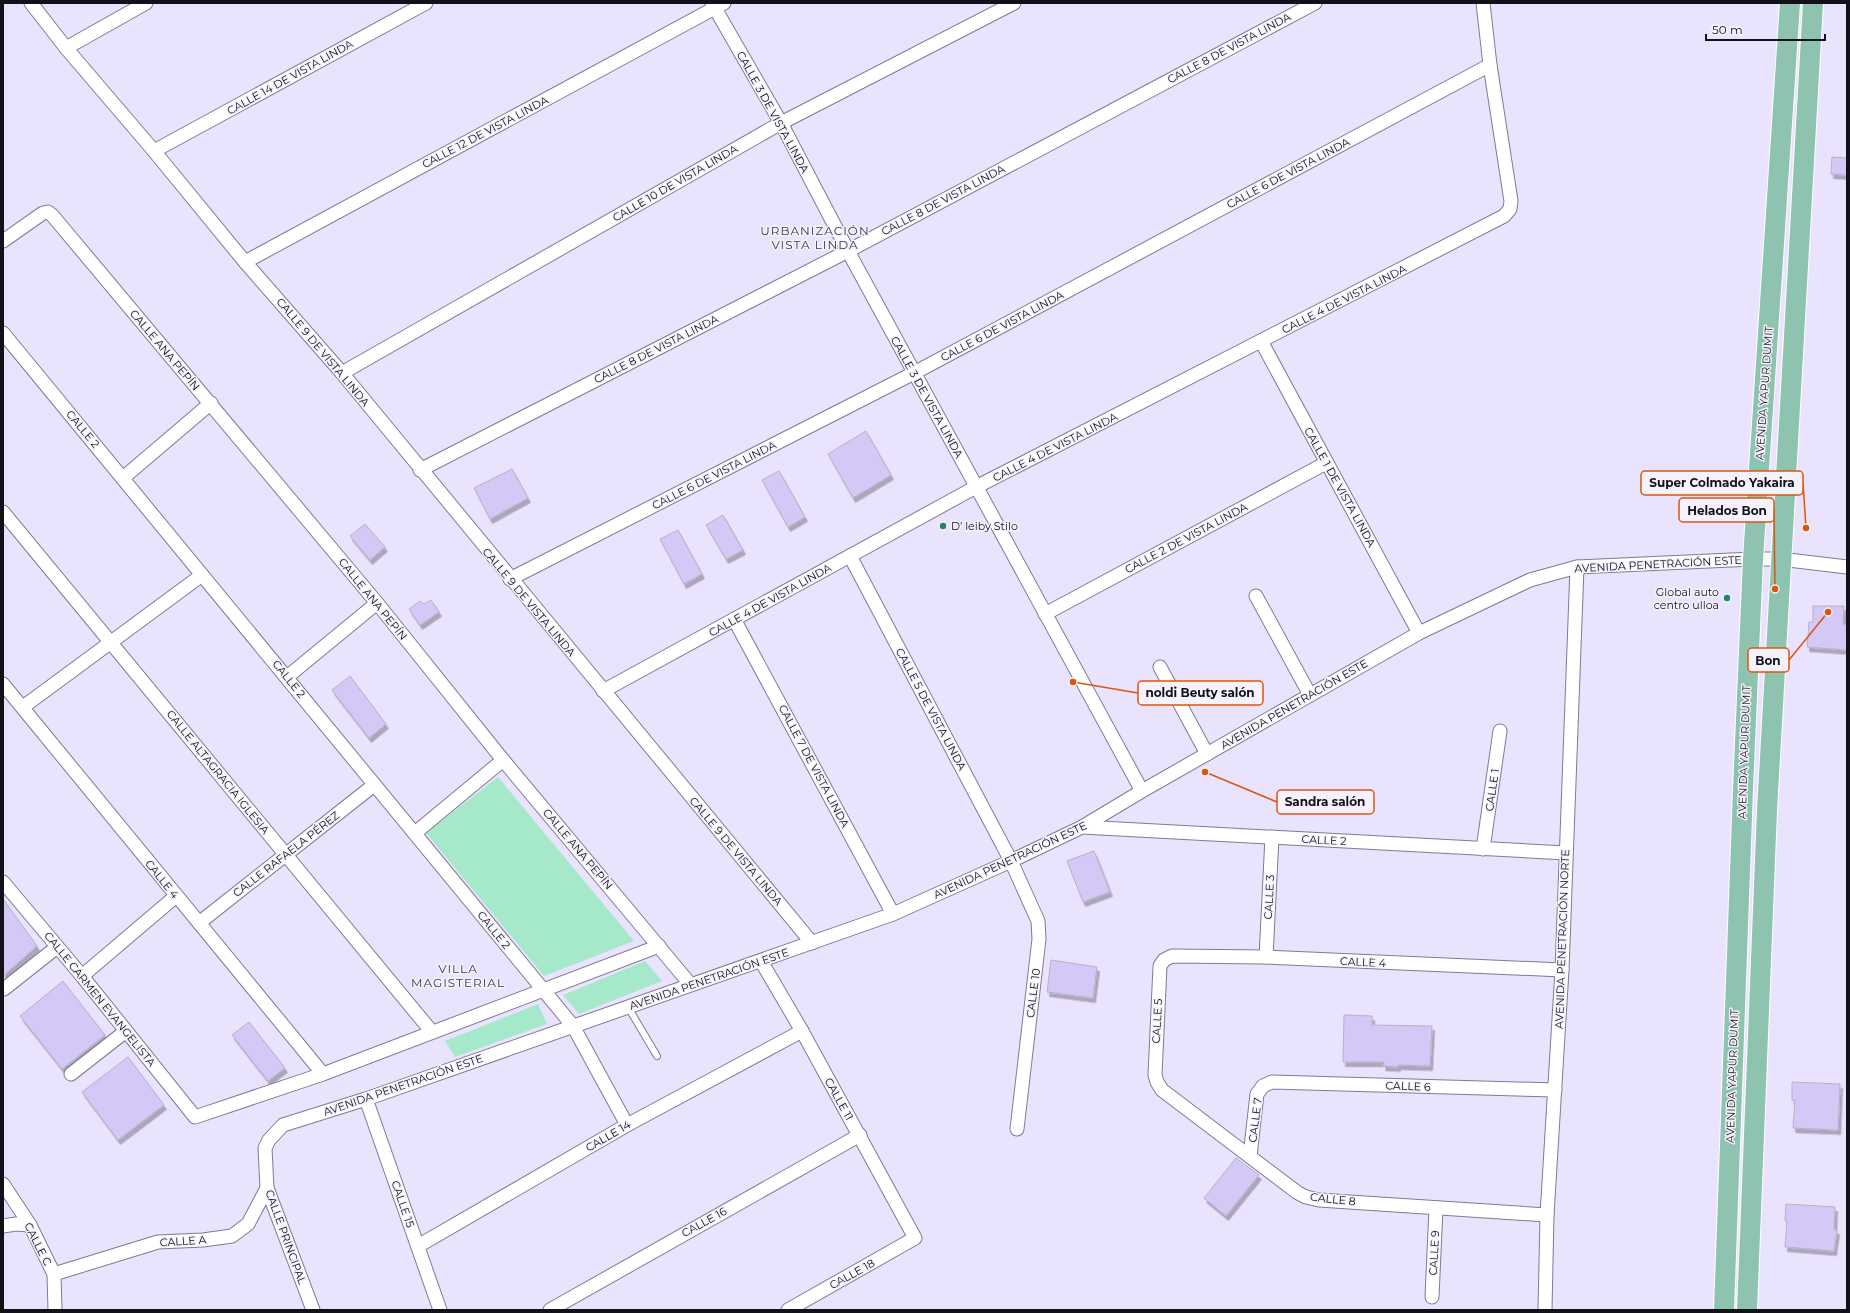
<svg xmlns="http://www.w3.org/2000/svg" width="1850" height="1313" font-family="Montserrat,sans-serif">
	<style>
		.green { fill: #a6e9ca }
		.building { fill: #d4c8f6; stroke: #b6b0c9; filter: url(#shadow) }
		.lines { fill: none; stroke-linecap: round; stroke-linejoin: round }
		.service-casing { stroke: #807a92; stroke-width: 8 }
		.minor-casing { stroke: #807a92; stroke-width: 15 }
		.primary-casing { stroke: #fff; stroke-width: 22 }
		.service { stroke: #fff; stroke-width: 6 }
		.minor { stroke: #fff; stroke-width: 13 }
		.primary { stroke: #8ec4af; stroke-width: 20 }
		.poi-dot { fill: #228863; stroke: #f5f2fd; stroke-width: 1.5 }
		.labels { text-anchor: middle; stroke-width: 3; stroke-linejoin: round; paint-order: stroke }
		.street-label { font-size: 11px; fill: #131019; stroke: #f5f2fd }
		.poi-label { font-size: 11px; fill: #131019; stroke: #f5f2fd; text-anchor: start }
		.neighbourhood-label { font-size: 12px; letter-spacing: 1px; fill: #3d374c; stroke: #f5f2fd }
		.leader { fill: none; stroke: #dd550d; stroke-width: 1.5 }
		.callout-dot { fill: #dd550d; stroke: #f5f2fd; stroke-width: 1.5 }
		.callout { fill: #f5f2fd; stroke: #dd550d; stroke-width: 1.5 }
		.callout-label { font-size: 12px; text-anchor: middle; font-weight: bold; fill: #131019 }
	</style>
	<defs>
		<filter id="shadow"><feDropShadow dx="2.5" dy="4.5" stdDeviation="0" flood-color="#0004"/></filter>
	</defs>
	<rect width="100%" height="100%" fill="#e9e3fd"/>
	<g class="green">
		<polygon points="498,777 634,941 544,976 426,833"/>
		<polygon points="645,961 662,981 579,1014 563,995"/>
		<polygon points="538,1004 547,1024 455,1057 445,1041"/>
	</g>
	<g class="building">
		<polygon points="1832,157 1847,158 1847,175 1831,174"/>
		<polygon points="866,431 891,475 853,498 828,454"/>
		<polygon points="512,469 528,498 490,519 474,488"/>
		<polygon points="779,471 805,517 788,527 762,480"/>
		<polygon points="723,515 743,550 726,559 706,525"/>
		<polygon points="365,524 385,547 370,560 350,536"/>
		<polygon points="678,530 702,574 684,584 660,539"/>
		<polygon points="431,600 439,612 420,625 409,609 420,601 424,604"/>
		<polygon points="1813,606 1844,606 1843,624 1847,625 1847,650 1807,647 1809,622 1813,622"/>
		<polygon points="350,676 386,724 369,738 332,690"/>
		<polygon points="1094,851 1110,892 1083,902 1067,861"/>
		<polygon points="3,899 37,946 3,976"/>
		<polygon points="1051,960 1097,967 1093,998 1047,992"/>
		<polygon points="63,981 105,1035 62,1069 20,1016"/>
		<polygon points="1344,1015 1372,1016 1372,1025 1432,1026 1430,1066 1398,1065 1398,1067 1383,1066 1384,1062 1343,1062"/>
		<polygon points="249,1022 285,1068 268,1081 232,1035"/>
		<polygon points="128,1057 164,1105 118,1140 82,1092"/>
		<polygon points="1792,1082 1840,1084 1838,1130 1793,1128 1795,1100 1792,1100"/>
		<polygon points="1236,1158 1259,1175 1226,1216 1204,1198"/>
		<polygon points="1786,1204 1835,1207 1834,1230 1837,1230 1834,1251 1785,1247 1787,1221 1785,1221"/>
	</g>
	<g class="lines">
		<defs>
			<polyline id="service" points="628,1007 657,1056"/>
			<g id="minor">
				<polyline points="31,3 66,48 154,151 245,262 342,373 812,943"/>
				<polyline points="712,3 781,123 848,251 1142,791"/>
				<polyline points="66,48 146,3"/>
				<polyline points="154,151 426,3"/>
				<polyline points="3,241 43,213 48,212 52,215 377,603 503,760 690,984"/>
				<polyline points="245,262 724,3"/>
				<polyline points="3,333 573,1026 627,1125"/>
				<polyline points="1261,341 1419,633"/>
				<polyline points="342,373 781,123 1014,3"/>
				<polyline points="420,470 848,251 1315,3"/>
				<polyline points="123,478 211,403"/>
				<polyline points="3,512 432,1032"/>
				<polyline points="850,556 1011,861 1038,921 1039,939 1017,1129"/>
				<polyline points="510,579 914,373 1490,65"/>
				<polyline points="1256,596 1310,695"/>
				<polyline points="1045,614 1326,463"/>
				<polyline points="734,619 893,914"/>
				<polyline points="1160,667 1207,754"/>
				<polyline points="287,677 377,603"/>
				<polyline points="3,684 323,1074"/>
				<polyline points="603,691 976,487 1504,216 1510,209 1511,201 1490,65 1483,3"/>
				<polyline points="23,707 202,575"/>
				<polyline points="1082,827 1566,853"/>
				<polyline points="415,833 503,760"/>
				<polyline points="1483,849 1500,731"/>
				<polyline points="3,882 82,976 195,1117 323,1074 659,946"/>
				<polyline points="199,923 374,785"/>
				<polyline points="1266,957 1272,837"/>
				<polyline points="761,961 802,1031 915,1238 788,1310"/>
				<polyline points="82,976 176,896"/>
				<polyline points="4,989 57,947"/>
				<polyline points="71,1074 126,1031"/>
				<polyline points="366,1099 440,1310"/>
				<polyline points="1250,1156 1257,1094 1263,1086 1272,1082 1555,1090"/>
				<polyline points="3,1184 30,1225 54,1274 55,1310"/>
				<polyline points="1547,1215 1319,1200 1306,1197 1298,1193 1162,1090 1157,1082 1155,1075 1160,966 1164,960 1172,956 1266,957 1562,970"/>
				<polyline points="3,1226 16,1224 30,1225"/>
				<polyline points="418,1246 627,1125 802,1031"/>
				<polyline points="54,1274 158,1242 203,1240 232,1236 248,1224 267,1188"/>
				<polyline points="1432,1297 1436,1208"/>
				<polyline points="313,1310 267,1188 265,1148 269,1140 283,1125 366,1099 893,914 1011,861 1082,827 1142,791 1419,633 1530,580 1577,567 1753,559 1780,559 1847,567"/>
				<polyline points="550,1310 860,1135"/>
				<polyline points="1545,1310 1547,1215 1562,970 1577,567"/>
			</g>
			<g id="primary">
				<polyline points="1724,1310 1743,789 1753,559 1790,3"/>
				<polyline points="1747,1310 1767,810 1813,3"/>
			</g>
		</defs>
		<use href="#service" class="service-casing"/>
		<use href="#minor" class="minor-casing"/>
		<use href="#primary" class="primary-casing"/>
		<use href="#service" class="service"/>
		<use href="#minor" class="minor"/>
		<use href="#primary" class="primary"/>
	</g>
	<g class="poi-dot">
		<circle cx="943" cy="526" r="4"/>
		<circle cx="1727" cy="598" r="4"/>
	</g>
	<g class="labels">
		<g class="street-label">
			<text transform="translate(1229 48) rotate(-28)" y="4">CALLE 8 DE VISTA LINDA</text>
			<text transform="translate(290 77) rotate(-29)" y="4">CALLE 14 DE VISTA LINDA</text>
			<text transform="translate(773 112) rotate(61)" y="4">CALLE 3 DE VISTA LINDA</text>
			<text transform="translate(485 132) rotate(-28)" y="4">CALLE 12 DE VISTA LINDA</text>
			<text transform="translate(1288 173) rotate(-28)" y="4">CALLE 6 DE VISTA LINDA</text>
			<text transform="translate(675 183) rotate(-30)" y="4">CALLE 10 DE VISTA LINDA</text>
			<text transform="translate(943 200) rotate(-28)" y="4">CALLE 8 DE VISTA LINDA</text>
			<text transform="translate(1344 299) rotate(-27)" y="4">CALLE 4 DE VISTA LINDA</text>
			<text transform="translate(1002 326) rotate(-28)" y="4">CALLE 6 DE VISTA LINDA</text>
			<text transform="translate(656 349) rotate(-27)" y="4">CALLE 8 DE VISTA LINDA</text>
			<text transform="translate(165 350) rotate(50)" y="4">CALLE ANA PEPÍN</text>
			<text transform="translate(323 352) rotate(50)" y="4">CALLE 9 DE VISTA LINDA</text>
			<text transform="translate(1764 393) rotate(-86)" y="4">AVENIDA YAPUR DUMIT</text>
			<text transform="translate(927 397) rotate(61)" y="4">CALLE 3 DE VISTA LINDA</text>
			<text transform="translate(83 429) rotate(50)" y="4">CALLE 2</text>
			<text transform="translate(1055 447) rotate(-27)" y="4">CALLE 4 DE VISTA LINDA</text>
			<text transform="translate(714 475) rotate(-27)" y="4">CALLE 6 DE VISTA LINDA</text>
			<text transform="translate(1340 487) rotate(61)" y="4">CALLE 1 DE VISTA LINDA</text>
			<text transform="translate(1186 538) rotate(-28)" y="4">CALLE 2 DE VISTA LINDA</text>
			<text transform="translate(1658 564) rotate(-3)" y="4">AVENIDA PENETRACIÓN ESTE</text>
			<text transform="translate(373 599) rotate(51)" y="4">CALLE ANA PEPÍN</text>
			<text transform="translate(770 600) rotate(-29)" y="4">CALLE 4 DE VISTA LINDA</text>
			<text transform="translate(529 602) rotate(50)" y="4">CALLE 9 DE VISTA LINDA</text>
			<text transform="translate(289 679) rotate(51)" y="4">CALLE 2</text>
			<text transform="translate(1294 704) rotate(-30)" y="4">AVENIDA PENETRACIÓN ESTE</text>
			<text transform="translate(931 709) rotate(62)" y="4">CALLE 5 DE VISTA LINDA</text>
			<text transform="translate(1744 752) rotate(-88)" y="4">AVENIDA YAPUR DUMIT</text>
			<text transform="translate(814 766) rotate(62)" y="4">CALLE 7 DE VISTA LINDA</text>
			<text transform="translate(218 772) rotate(51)" y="4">CALLE ALTAGRACIA IGLESIA</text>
			<text transform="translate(1492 790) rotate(-82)" y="4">CALLE 1</text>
			<text transform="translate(1324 840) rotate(3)" y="4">CALLE 2</text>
			<text transform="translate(578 849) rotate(50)" y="4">CALLE ANA PEPÍN</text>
			<text transform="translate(736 851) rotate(50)" y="4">CALLE 9 DE VISTA LINDA</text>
			<text transform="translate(286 854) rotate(-38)" y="4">CALLE RAFAELA PÉREZ</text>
			<text transform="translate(1010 860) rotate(-25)" y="4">AVENIDA PENETRACIÓN ESTE</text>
			<text transform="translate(162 879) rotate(51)" y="4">CALLE 4</text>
			<text transform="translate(1269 897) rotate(-87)" y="4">CALLE 3</text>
			<text transform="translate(494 930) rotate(51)" y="4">CALLE 2</text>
			<text transform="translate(1562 939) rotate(-88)" y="4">AVENIDA PENETRACIÓN NORTE</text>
			<text transform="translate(1363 962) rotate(3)" y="4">CALLE 4</text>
			<text transform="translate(709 979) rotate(-19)" y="4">AVENIDA PENETRACIÓN ESTE</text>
			<text transform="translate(1033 993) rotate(-83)" y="4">CALLE 10</text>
			<text transform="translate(100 999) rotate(51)" y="4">CALLE CARMEN EVANGELISTA</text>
			<text transform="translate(1157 1021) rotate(-87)" y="4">CALLE 5</text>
			<text transform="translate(1732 1076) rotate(-88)" y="4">AVENIDA YAPUR DUMIT</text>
			<text transform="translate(403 1085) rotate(-19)" y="4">AVENIDA PENETRACIÓN ESTE</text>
			<text transform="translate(1408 1086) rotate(2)" y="4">CALLE 6</text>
			<text transform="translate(839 1099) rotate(61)" y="4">CALLE 11</text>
			<text transform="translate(1255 1120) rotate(-83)" y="4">CALLE 7</text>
			<text transform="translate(608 1136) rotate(-30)" y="4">CALLE 14</text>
			<text transform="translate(1333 1199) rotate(6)" y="4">CALLE 8</text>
			<text transform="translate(403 1204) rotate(71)" y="4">CALLE 15</text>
			<text transform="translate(704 1222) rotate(-29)" y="4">CALLE 16</text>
			<text transform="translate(286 1237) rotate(70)" y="4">CALLE PRINCIPAL</text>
			<text transform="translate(183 1241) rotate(-4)" y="4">CALLE A</text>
			<text transform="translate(38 1244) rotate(63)" y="4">CALLE C</text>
			<text transform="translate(1434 1253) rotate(-87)" y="4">CALLE 9</text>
			<text transform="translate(852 1274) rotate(-29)" y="4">CALLE 18</text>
		</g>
		<g class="poi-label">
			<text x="951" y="530">D’ leiby Stilo</text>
			<text x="1719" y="596" text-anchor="end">Global auto<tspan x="1719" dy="13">centro ulloa</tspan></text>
		</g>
		<g class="neighbourhood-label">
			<text x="815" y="235">URBANIZACIÓN<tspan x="815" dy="14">VISTA LINDA</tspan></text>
			<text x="458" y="973">VILLA<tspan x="458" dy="14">MAGISTERIAL</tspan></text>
		</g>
	</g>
	<path class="leader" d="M1806 528L1803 483M1775 589L1774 510M1828 612L1789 660M1073 682L1138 693M1205 772L1277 802"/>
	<g class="callout-dot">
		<circle cx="1806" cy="528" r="4"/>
		<circle cx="1775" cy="589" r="4"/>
		<circle cx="1828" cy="612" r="4"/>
		<circle cx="1073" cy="682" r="4"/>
		<circle cx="1205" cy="772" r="4"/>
	</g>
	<g class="callout">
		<rect x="1641" y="471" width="162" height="24" rx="4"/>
		<rect x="1679" y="498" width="95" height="24" rx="4"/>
		<rect x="1748" y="648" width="41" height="24" rx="4"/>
		<rect x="1138" y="681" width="125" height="24" rx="4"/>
		<rect x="1277" y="790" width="97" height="24" rx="4"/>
	</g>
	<g class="callout-label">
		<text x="1722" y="487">Super Colmado Yakaira</text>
		<text x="1727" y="515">Helados Bon</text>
		<text x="1768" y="665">Bon</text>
		<text x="1200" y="697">noldi Beuty salón</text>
		<text x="1325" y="806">Sandra salón</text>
	</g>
	<rect width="1850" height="1313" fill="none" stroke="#131019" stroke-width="8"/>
	<path d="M1706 34v6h119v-6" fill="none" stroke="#131019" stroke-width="2"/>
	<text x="1712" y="34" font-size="12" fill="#131019" stroke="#f5f2fd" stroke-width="3" paint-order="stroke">50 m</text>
</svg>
